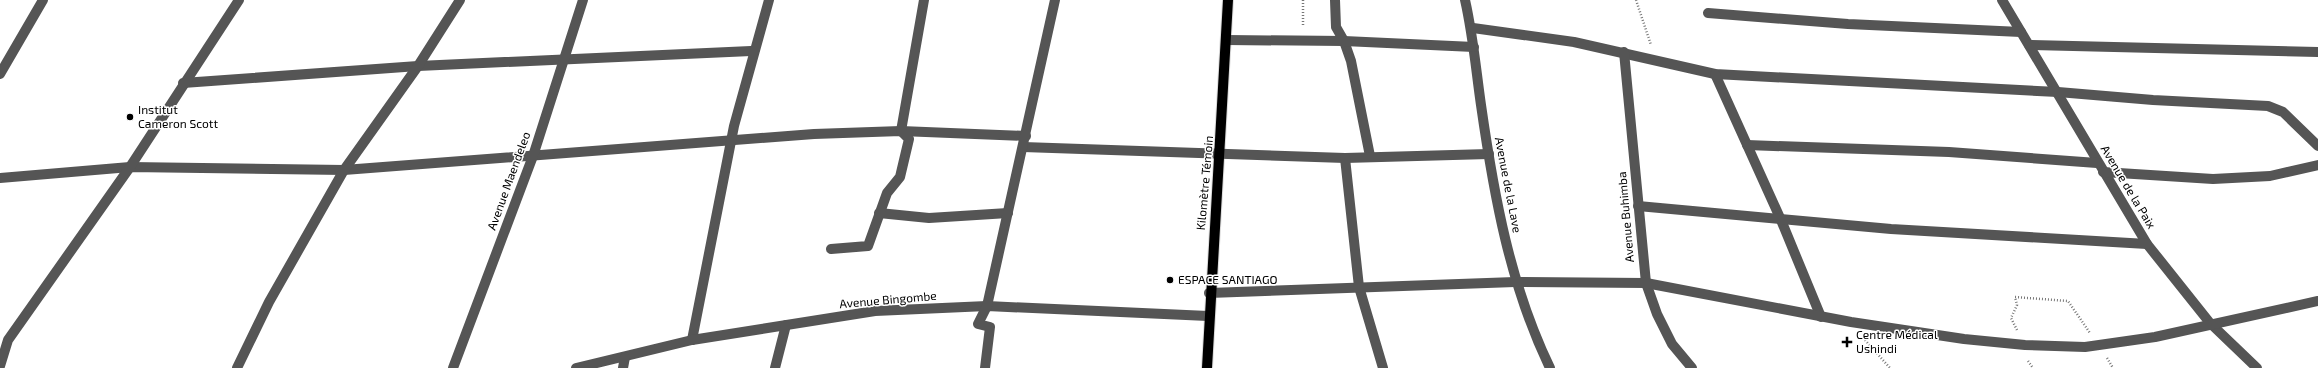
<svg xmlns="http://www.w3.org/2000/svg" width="2318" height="368" font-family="'Exo 2',sans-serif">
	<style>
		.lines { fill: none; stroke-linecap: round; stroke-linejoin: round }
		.major-casing { stroke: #dbdbdb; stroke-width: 12 }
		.path { stroke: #777; stroke-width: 2.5; stroke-dasharray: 1 2; stroke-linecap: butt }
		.minor { stroke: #555; stroke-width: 10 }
		.major { stroke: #000; stroke-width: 10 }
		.poi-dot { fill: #000; stroke: #fff; stroke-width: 1.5 }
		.labels { text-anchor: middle; stroke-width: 3; stroke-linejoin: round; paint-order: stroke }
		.poi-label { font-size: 12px; fill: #000; stroke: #fff; text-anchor: start }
		.street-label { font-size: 12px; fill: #000; stroke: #fff }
	</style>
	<rect width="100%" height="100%" fill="#fff"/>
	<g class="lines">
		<defs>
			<polyline id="major" points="1207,368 1228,0"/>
		</defs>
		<use href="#major" class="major-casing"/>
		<g class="path">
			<polyline points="1303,0 1303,27"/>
			<polyline points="1636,0 1651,45"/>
			<polyline points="2017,330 2011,318 2017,305 2015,297 2068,301 2090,333"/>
			<polyline points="1865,340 1890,368"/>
			<polyline points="2107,358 2113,368"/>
			<polyline points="2028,361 2033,368"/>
		</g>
		<g class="minor">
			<polyline points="1335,0 1336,27 1344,41 1351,61 1370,156"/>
			<path d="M1465,0C1473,35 1476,70 1481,105C1494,196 1510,285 1550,368"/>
			<polyline points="2002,0 2147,244 2210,323 2257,368"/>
			<polyline points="1708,13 1848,24 2021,32"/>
			<polyline points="1473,28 1574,42 1715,74 2058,92 2153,100 2268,106 2283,112 2318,146"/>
			<polyline points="1227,40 1344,41 1474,47"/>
			<polyline points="2029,45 2318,52"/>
			<polyline points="1624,52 1646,283 1657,314 1672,344 1692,368"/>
			<polyline points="0,74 43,0"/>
			<polyline points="1715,74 1781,220 1821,317"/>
			<polyline points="183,83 418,66 751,51"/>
			<polyline points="1747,145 1949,152 2097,163"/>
			<polyline points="1023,147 1345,158 1489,154"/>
			<polyline points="1345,158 1359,287 1383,368"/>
			<polyline points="2103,172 2213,179 2270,176 2318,165"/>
			<polyline points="0,178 130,167 344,170 814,134 901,131 1026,136"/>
			<polyline points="1638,206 1891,229 2147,244"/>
			<polyline points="879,213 929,218 1008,213"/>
			<polyline points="831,249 868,246 887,193 900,177 909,139 901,131 924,0"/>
			<polyline points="1209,293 1515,282 1646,283 1851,322 1964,339 2025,345 2085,347 2155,337 2318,301"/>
			<polyline points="692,340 734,126 769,0"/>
			<polyline points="0,366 8,340 130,167 239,0"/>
			<polyline points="237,368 269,302 344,170 418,66 460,0"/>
			<polyline points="453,368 533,156 583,0"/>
			<polyline points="576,368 692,340 875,311 987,306 1208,316"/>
			<polyline points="623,368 625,357"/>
			<polyline points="775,368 786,325"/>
			<polyline points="985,368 990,327 978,324 987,306 1055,0"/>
		</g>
		<use href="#major" class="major"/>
	</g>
	<g class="poi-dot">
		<circle cx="130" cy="117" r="4"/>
		<circle cx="1170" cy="280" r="4"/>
		<path d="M1845 336h4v4h4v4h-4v4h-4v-4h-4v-4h4z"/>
	</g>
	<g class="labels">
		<g class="poi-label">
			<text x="138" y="114">Institut<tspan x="138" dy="14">Cameron Scott</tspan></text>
			<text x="1178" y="284">ESPACE SANTIAGO</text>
			<text x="1856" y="339">Centre Médical<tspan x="1856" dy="14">Ushindi</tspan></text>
		</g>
		<g class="street-label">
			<text transform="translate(509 181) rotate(-70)" y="4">Avenue Maendeleo</text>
			<text transform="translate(1205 183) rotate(-85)" y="4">Kilomètre Témoin</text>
			<text transform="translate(1508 185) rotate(79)" y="4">Avenue de la Lave</text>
			<text transform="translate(2128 187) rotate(59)" y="4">Avenue de la Paix</text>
			<text transform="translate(1626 217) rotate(-95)" y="4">Avenue Buhimba</text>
			<text transform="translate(888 300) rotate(-5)" y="4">Avenue Bingombe</text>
		</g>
	</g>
</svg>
